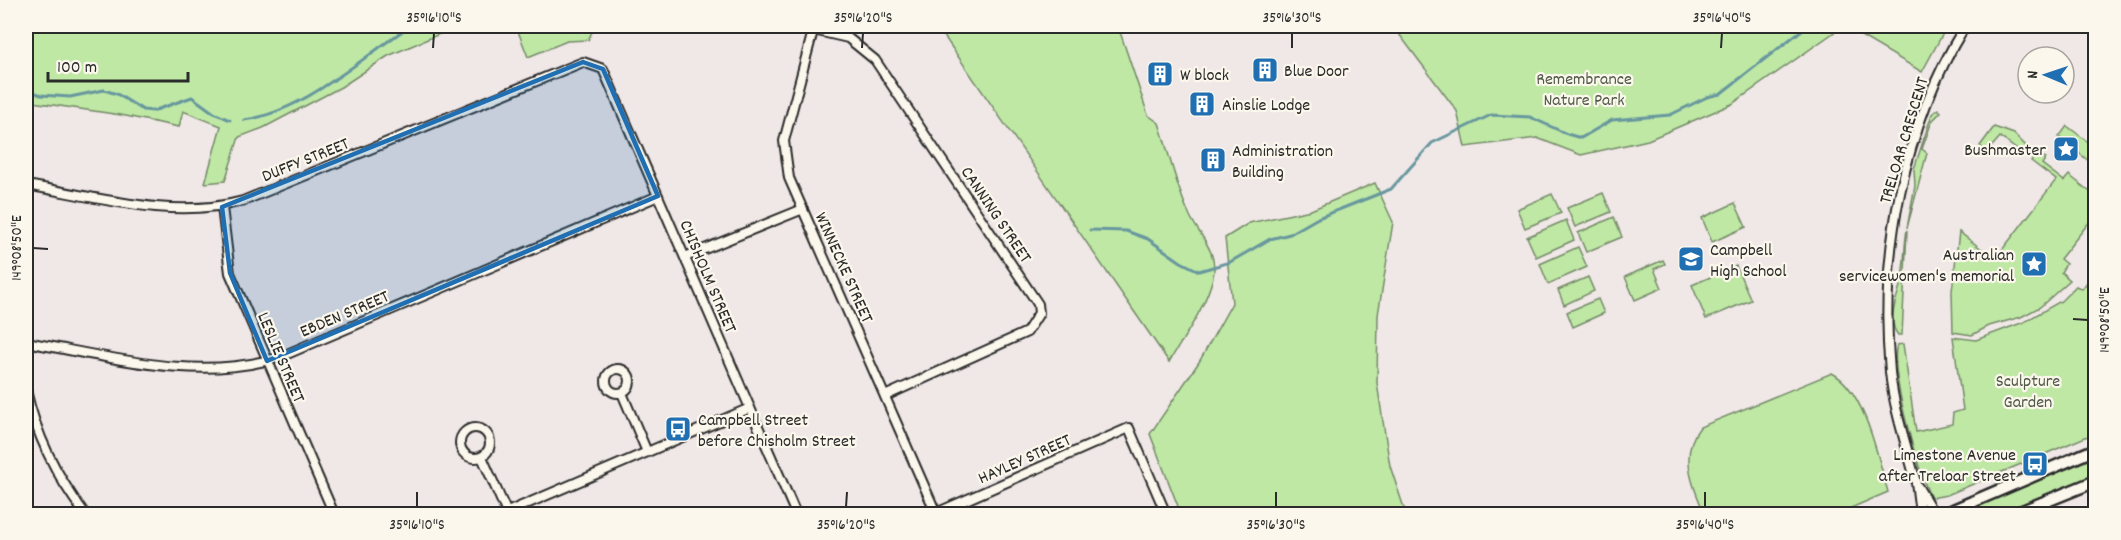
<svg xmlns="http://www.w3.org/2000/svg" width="2121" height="540" font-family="Dekko,sans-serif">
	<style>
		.green { fill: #bee8a4; stroke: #748a68; stroke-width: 1.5 }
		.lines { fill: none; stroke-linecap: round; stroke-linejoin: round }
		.stream { stroke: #67979e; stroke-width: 3 }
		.minor-casing { stroke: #2b2b2b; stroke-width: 12 }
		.secondary-casing { stroke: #2b2b2b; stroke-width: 15 }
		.minor { stroke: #fbf7ec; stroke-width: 8 }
		.secondary { stroke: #fbf7ec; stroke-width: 10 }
		.marked { fill: #1f6fb2; fill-opacity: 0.2; stroke: #1f6fb2; stroke-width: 4.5; stroke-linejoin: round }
		.ticks { fill: none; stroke: #2b2b2b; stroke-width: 2 }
		.labels { text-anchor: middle; stroke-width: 4.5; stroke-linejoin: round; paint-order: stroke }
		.poi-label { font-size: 18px; fill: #2b2b2b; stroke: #fbf7ec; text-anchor: start }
		.park-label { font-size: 18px; fill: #505a49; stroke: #fbf7ec }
		.street-label { font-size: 18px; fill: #2b2b2b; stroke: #fbf7ec }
		.neatline { fill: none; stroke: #2b2b2b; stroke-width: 2 }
		.ticks-label { font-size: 15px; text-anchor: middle; fill: #2b2b2b }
	</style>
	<rect width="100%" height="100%" fill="#f0e7e7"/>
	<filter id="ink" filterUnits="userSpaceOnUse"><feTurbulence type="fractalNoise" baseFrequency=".0167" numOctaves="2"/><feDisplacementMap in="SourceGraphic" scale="12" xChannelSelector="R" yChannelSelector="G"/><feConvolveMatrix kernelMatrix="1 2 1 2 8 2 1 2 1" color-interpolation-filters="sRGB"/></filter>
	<g filter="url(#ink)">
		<g class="green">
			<polygon points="26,26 498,26 444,32 388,56 341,87 263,128 239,137 225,181 205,183 221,126 183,111 179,127 121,115 26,101"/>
			<polygon points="516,26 595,26 588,40 567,41 528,57"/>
			<path d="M937,26H1118L1148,115L1159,123C1169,153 1176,186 1189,214C1198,234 1219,252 1213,277C1206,307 1185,335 1169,362Z"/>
			<polygon points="1393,26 1843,26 1732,104 1648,140 1581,155 1537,138 1465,147 1457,111"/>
			<polygon points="1844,26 1947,26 1922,72"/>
			<polygon points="1938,109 1941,112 1932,121 1922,149 1927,153 1907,228 1915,186 1914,169 1932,114"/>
			<polygon points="2067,126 2095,147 2095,166 2059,137"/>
			<polygon points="1994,127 2014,134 2030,150 2025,156 2000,137 1987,152 1980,146"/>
			<polygon points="2036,155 2046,158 2042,164 2064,181 2069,175 2095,196 2095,215 2060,259 2066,264 2061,272 2070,280 2040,307 2021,317 1989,326 1972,335 1953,332 1952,291 1959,232 1995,259 2056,180 2031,161"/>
			<polygon points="1375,183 1393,222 1378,315 1377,383 1390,466 1406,514 1181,514 1150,434 1199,362 1232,303 1225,238 1249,223 1311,210"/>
			<polygon points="1603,193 1611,212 1575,227 1567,208"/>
			<polygon points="1552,194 1561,213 1525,228 1517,209"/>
			<polygon points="1735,203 1746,227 1712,242 1702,218"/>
			<polygon points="1614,217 1622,237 1586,252 1578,233"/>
			<polygon points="1566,220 1574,240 1536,257 1527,237"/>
			<path d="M1907,230L1902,335H1898C1886,321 1898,296 1901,282C1905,265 1904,246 1907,230Z"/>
			<polygon points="1578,247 1587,267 1548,284 1540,264"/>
			<polygon points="1663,260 1665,264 1654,269 1662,288 1635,300 1625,277"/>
			<polygon points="1736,266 1751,300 1706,319 1692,285"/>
			<polygon points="1588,277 1594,291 1564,305 1558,290"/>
			<path d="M2088,281L2096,285L2095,433L1947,495L1931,498C1918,473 1889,370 1897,345L1903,344L1916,432L1952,424L1953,413L1963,410L1953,337L1976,340L2024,322L2061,301L2076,286L2082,289Z"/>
			<polygon points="1598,299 1604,313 1573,327 1567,312"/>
			<path d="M1832,373C1865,390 1878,458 1888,492L1837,514H1705C1692,486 1679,454 1700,427Z"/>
			<polygon points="2095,454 2095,475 2003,514 1952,514"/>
		</g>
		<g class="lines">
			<g class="stream">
				<polyline points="26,89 41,95 70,97 104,90 117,94 143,110 153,111 192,97 214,113 230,120"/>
				<path d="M244,120C304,112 361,58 410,26"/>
				<polyline points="1090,230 1126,231 1148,239 1181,262 1199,271 1230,262 1270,239 1290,234 1318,218 1391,189 1432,143 1491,115 1530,117 1567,134 1581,138 1612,120 1670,115 1707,97 1720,94 1807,26"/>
			</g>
			<defs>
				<g id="minor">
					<polyline points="796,26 848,38 875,60 1038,304 1039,313 1027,332 885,396"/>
					<polyline points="814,27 784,141 789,178 936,513"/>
					<path d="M26,185C96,197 173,220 243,201L583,62L603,69L796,514"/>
					<polyline points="222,207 230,273 334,514"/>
					<polyline points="685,257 803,209"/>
					<path d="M26,342C108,356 198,383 280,357L658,196"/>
					<polyline points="26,357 28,343"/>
					<circle cx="618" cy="381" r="12"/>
					<path d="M26,390C36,435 57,477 85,514"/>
					<polyline points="622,393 647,452"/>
					<circle cx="475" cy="443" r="15"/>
					<polyline points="482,457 507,513"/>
					<polyline points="1918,487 1934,514"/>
					<polyline points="503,514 750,408"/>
					<polyline points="934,514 1129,428 1166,514"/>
					<path d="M1921,514C1918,504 1918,493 1916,483C1907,446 1894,411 1890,372C1879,254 1903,127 1965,26"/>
				</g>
				<g id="secondary">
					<polyline points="1944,514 2096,449"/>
					<polyline points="2015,514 2096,481"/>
				</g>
			</defs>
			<use href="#minor" class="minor-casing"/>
			<use href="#secondary" class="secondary-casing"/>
			<use href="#minor" class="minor"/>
			<use href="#secondary" class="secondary"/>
		</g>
	</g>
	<path class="marked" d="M583,62L603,69L658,196L267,361L230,273L222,207Z"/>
	<path class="ticks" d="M433,48L434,33M862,48L863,33M1292,48V33M1721,48L1722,33M33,248L48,249M2073,319L2088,320M417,507V492M846,507L847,492M1276,507V492M1705,507V492"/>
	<defs>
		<symbol id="building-square" viewBox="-11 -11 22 22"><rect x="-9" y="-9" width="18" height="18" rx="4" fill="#1f6fb2" stroke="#fbf7ec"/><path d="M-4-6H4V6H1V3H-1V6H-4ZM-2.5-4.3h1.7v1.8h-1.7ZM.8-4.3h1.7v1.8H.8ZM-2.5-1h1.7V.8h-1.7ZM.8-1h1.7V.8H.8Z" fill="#fff"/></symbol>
		<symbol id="sight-square" viewBox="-11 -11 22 22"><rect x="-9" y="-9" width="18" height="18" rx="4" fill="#1f6fb2" stroke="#fbf7ec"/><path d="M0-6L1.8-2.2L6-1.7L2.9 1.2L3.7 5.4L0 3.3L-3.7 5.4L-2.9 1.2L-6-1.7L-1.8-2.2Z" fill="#fff"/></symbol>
		<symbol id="school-square" viewBox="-11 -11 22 22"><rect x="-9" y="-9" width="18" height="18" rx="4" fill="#1f6fb2" stroke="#fbf7ec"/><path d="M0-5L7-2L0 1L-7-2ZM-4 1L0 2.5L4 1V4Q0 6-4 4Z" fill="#fff"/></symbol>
		<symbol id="bus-square" viewBox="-11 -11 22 22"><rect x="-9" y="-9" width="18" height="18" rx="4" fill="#1f6fb2" stroke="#fbf7ec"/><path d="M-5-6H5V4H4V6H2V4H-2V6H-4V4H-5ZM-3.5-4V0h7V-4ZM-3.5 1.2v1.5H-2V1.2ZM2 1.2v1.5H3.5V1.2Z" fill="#fff"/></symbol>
	</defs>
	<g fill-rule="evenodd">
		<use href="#building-square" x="1250" y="55" width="30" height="30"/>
		<use href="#building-square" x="1145" y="59" width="30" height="30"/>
		<use href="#building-square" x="1187" y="89" width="30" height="30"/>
		<use href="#sight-square" x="2051" y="134" width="30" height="30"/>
		<use href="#building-square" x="1198" y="145" width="30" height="30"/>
		<use href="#school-square" x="1676" y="244" width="30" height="30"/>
		<use href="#sight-square" x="2019" y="249" width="30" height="30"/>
		<use href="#bus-square" x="663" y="414" width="30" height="30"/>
		<use href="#bus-square" x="2020" y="449" width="30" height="30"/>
	</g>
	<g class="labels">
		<g class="poi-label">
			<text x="1284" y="76">Blue Door</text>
			<text x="1180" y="80">W block</text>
			<text x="1222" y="110">Ainslie Lodge</text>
			<text x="2046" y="155" text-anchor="end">Bushmaster</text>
			<text x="1232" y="156">Administration<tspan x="1232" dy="21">Building</tspan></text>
			<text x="1710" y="255">Campbell<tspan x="1710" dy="21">High School</tspan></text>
			<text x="2014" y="260" text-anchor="end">Australian<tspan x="2014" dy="21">servicewomen's memorial</tspan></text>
			<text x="698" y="425">Campbell Street<tspan x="698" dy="21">before Chisholm Street</tspan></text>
			<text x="2016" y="460" text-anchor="end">Limestone Avenue<tspan x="2016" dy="21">after Treloar Street</tspan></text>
		</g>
		<g class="park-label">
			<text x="1584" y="84">Remembrance<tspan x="1584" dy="21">Nature Park</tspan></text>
			<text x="2028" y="386">Sculpture<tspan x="2028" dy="21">Garden</tspan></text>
		</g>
		<g class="street-label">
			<text transform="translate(1903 140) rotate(-73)" y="6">TRELOAR CRESCENT</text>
			<text transform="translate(305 159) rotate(-22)" y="6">DUFFY STREET</text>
			<text transform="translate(997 214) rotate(56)" y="6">CANNING STREET</text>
			<text transform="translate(845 267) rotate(66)" y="6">WINNECKE STREET</text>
			<text transform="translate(709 276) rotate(67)" y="6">CHISHOLM STREET</text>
			<text transform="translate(344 313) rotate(-23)" y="6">EBDEN STREET</text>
			<text transform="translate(282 357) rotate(67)" y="6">LESLIE STREET</text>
			<text transform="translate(1024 458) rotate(-24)" y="6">HAYLEY STREET</text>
		</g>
	</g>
	<rect width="2121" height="540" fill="none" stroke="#fbf7ec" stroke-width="66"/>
	<g transform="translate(2046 75) rotate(272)"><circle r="28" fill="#fbf7ec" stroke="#a8a59f" stroke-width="1.5"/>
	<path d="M0-4.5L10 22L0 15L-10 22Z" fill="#1f6fb2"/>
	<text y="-9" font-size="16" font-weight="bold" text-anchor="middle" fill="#2b2b2b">N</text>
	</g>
	<path d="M48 72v9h140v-9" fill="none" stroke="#2b2b2b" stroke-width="3"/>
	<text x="57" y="72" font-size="18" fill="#2b2b2b" stroke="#fbf7ec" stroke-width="4.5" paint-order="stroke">100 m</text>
	<rect x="33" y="33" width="2055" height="474" class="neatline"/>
	<g class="ticks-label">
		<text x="434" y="22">35°16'10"S</text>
		<text x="863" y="22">35°16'20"S</text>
		<text x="1292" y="22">35°16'30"S</text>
		<text x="1722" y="22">35°16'40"S</text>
		<text transform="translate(16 248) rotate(-90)" y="5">149°08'50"E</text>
		<text transform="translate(2104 320) rotate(-90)" y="5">149°08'50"E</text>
		<text x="417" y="529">35°16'10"S</text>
		<text x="846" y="529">35°16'20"S</text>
		<text x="1276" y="529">35°16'30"S</text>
		<text x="1705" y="529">35°16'40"S</text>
	</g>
</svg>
